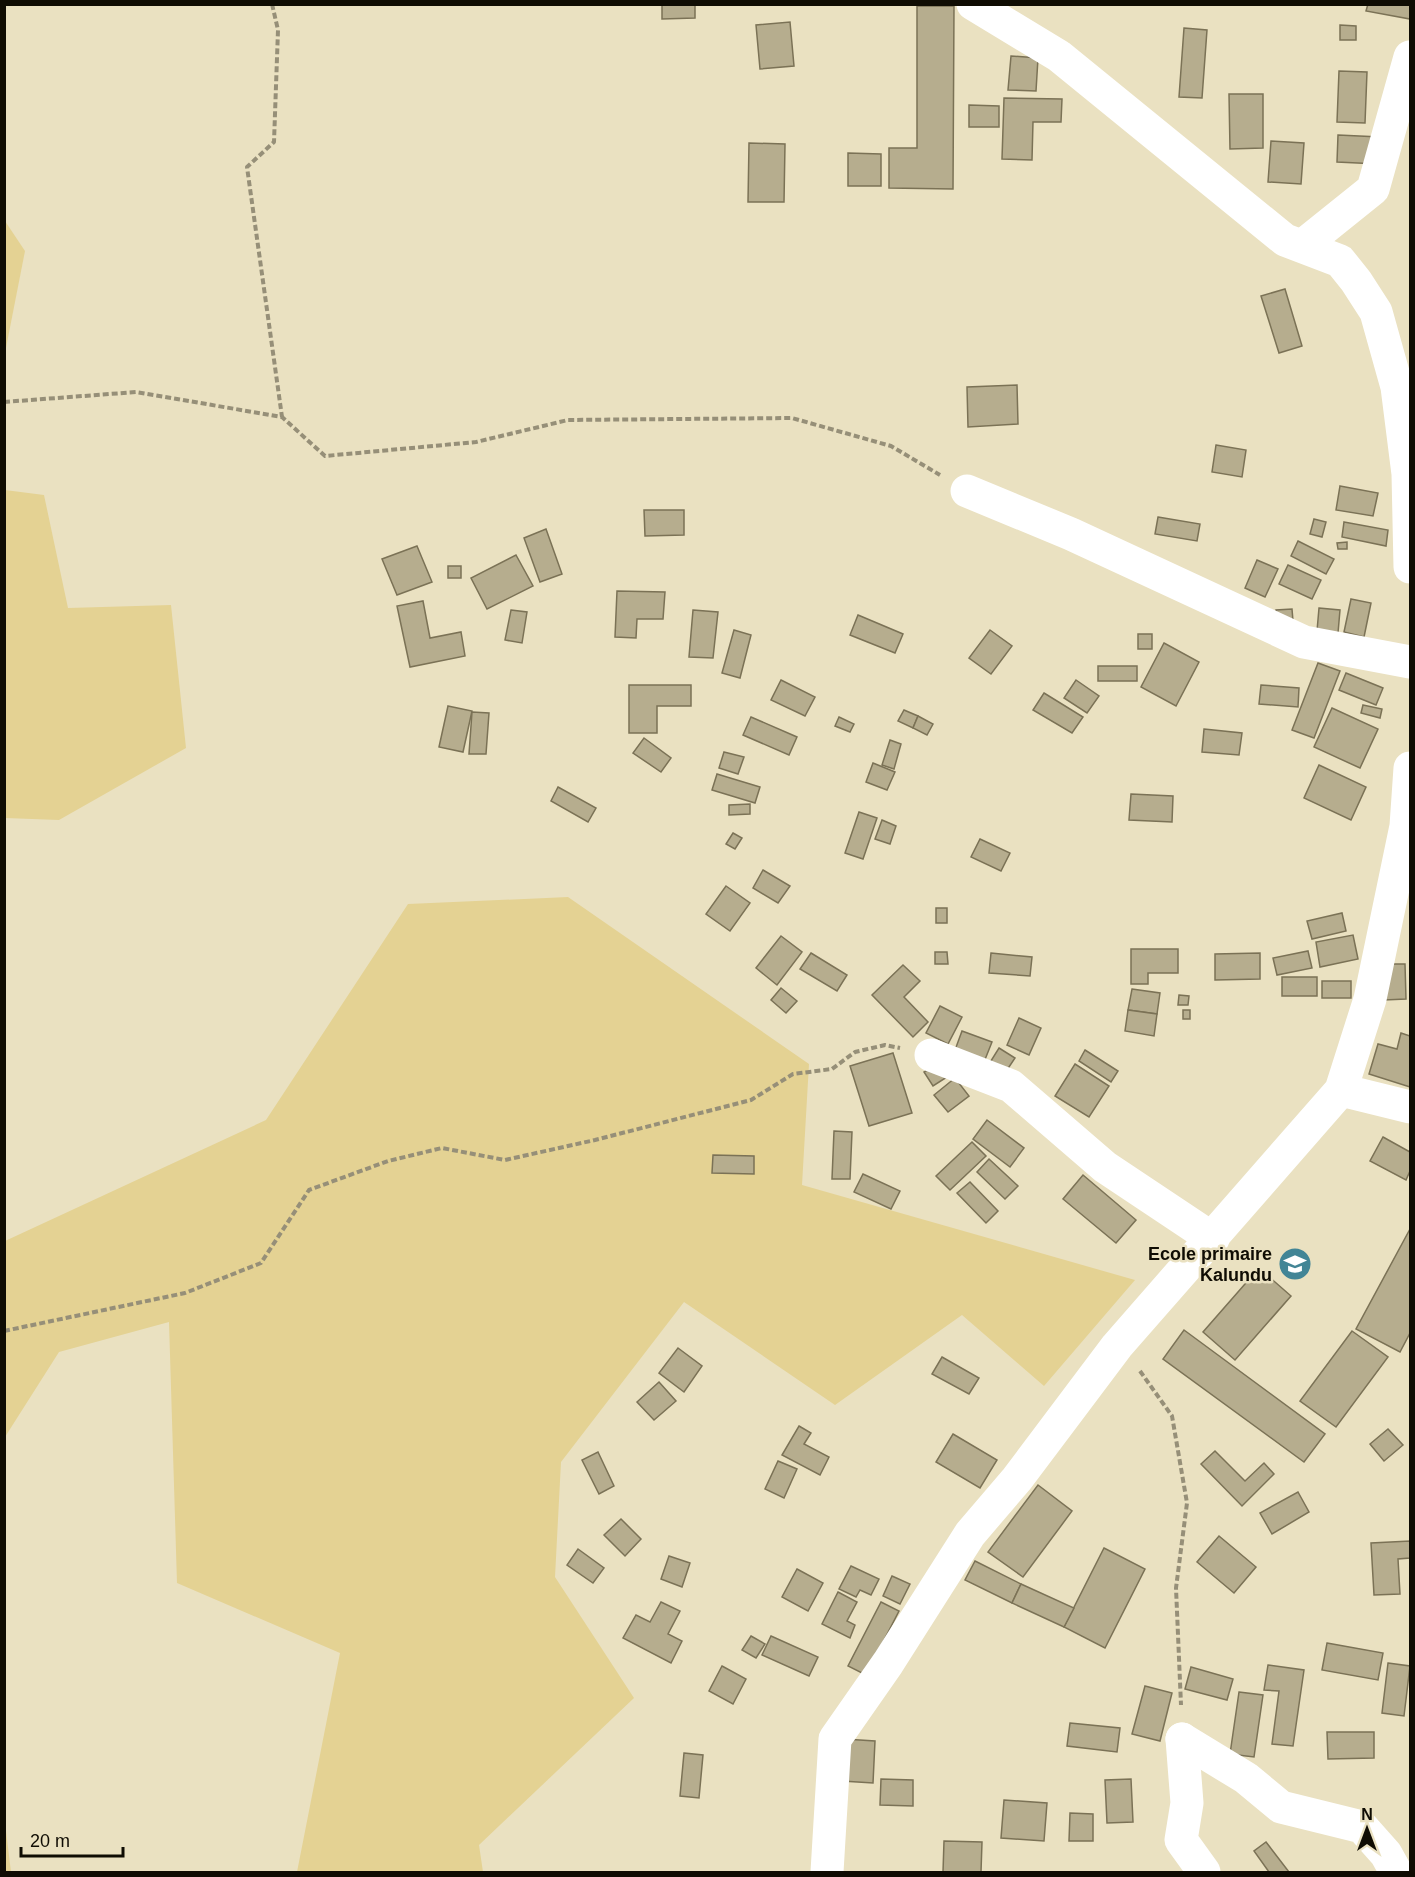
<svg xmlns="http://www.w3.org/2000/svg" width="1415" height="1877" font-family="Helvetica,sans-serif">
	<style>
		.green { fill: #e4d293 }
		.building { fill: #b6ad8e; stroke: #7b7256; stroke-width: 1.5 }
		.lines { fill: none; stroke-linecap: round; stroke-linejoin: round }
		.path { stroke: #968f78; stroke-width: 4; stroke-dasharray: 6 3; stroke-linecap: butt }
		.minor { stroke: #fff; stroke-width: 33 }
		.labels { text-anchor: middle; stroke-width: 5; stroke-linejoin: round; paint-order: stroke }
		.poi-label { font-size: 18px; font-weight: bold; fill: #0f0c03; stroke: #eae1c1; text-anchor: end }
	</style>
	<rect width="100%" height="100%" fill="#eae1c1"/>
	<g class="green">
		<polygon points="5,221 25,251 5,353"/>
		<polygon points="5,490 44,495 68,608 171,605 186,748 59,820 5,818"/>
		<polygon points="568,897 809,1064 802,1185 1135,1280 1044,1386 962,1315 835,1405 684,1302 561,1462 555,1577 634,1698 479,1845 483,1872 297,1872 340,1653 177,1583 169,1322 59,1352 5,1437 5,1241 266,1120 408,904"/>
		<polygon points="5,1823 11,1872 5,1872"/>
	</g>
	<g class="building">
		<polygon points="662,4 695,4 695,18 662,19"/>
		<polygon points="1368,4 1410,4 1410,19 1366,11"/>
		<polygon points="917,6 954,6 953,189 889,188 889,148 917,148"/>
		<polygon points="790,22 794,66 760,69 756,25"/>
		<polygon points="1340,25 1356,26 1356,40 1340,40"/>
		<polygon points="1184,28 1207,30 1202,98 1179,97"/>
		<polygon points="1011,56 1038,58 1036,91 1008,90"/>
		<polygon points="1339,71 1367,72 1365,123 1337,122"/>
		<polygon points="1229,94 1263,94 1263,148 1230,149"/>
		<polygon points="1004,98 1062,99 1061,122 1033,122 1032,160 1002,159"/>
		<polygon points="969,105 999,106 999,127 969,127"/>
		<polygon points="1338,135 1380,137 1378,164 1337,162"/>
		<polygon points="1271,141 1304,143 1301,184 1268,182"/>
		<polygon points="749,143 785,144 784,202 748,202"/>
		<polygon points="848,153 881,154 881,186 848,186"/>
		<polygon points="1285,289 1302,346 1279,353 1261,296"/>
		<polygon points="1017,385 1018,424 968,427 967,387"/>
		<polygon points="1216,445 1246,450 1242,477 1212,472"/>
		<polygon points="1340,486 1378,493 1373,516 1336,510"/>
		<polygon points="644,510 684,510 684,535 645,536"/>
		<polygon points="1158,517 1200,524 1197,541 1155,534"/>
		<polygon points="1314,519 1326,522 1322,537 1310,534"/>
		<polygon points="1344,522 1388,530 1386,546 1342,537"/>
		<polygon points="546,529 562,574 540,582 524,538"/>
		<polygon points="1298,541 1334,559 1326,574 1291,556"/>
		<polygon points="1347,542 1347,549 1338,549 1337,543"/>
		<polygon points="417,546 432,582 397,595 382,559"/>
		<polygon points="516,555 533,586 487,609 471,578"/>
		<polygon points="1257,560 1278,569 1265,597 1245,588"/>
		<polygon points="1288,565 1321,580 1312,599 1279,584"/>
		<rect x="448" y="566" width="13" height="12"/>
		<polygon points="617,591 665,592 663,619 637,619 636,638 615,637"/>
		<polygon points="1351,599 1371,603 1364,637 1344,632"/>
		<polygon points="423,601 430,638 461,632 465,656 410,667 397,606"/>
		<polygon points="1319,608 1340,610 1338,633 1317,631"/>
		<polygon points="1292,609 1293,621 1277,621 1276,610"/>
		<polygon points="511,610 527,612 522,643 505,640"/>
		<polygon points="693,610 718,612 713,658 689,657"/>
		<polygon points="858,615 903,634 895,653 850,635"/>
		<polygon points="734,630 751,635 740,678 722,673"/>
		<polygon points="990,630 1012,646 991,674 969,658"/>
		<rect x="1138" y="634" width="14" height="15"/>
		<polygon points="1164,643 1199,662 1176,706 1141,687"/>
		<polygon points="1318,663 1340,671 1314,738 1292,730"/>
		<rect x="1098" y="666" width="39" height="15"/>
		<polygon points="1346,673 1383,688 1376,705 1339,690"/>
		<polygon points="781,680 815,697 805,716 771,700"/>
		<polygon points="1076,680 1099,696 1087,713 1064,698"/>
		<polygon points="629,685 691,685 691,706 657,706 657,733 629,733"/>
		<polygon points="1261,685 1299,688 1298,707 1259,704"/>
		<polygon points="1044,693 1083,717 1072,733 1033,710"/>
		<polygon points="1363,705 1382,709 1380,718 1361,713"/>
		<polygon points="448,706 472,711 463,752 439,747"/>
		<polygon points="1332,708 1378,729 1360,768 1314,747"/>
		<polygon points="904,710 918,716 913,728 898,721"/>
		<polygon points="472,712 489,713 486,754 469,754"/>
		<polygon points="918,716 933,724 927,735 913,728"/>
		<polygon points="751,717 797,737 789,755 743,735"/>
		<polygon points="839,717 854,724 850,732 835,726"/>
		<polygon points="1204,729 1242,733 1239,755 1202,752"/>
		<polygon points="644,738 671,758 661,772 633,753"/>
		<polygon points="890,740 901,744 894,769 882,765"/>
		<polygon points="724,752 744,757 738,774 719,768"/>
		<polygon points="873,763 895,772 887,790 866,782"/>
		<polygon points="1319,765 1366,787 1351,820 1304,798"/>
		<polygon points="717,774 760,787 755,803 712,790"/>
		<polygon points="558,787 596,808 588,822 551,801"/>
		<polygon points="1131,794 1173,796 1172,822 1129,820"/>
		<polygon points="750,804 750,814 729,815 729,805"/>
		<polygon points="859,812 877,818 863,859 845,853"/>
		<polygon points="882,820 896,826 890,844 875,839"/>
		<polygon points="733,833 742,838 735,849 726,844"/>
		<polygon points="980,839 1010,853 1001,871 971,857"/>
		<polygon points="763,870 790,886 778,903 753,888"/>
		<polygon points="726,886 750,903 730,931 706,914"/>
		<rect x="936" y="908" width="11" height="15"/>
		<polygon points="1342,913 1346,931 1312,939 1307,921"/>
		<polygon points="1353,935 1358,959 1320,967 1316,942"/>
		<polygon points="781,936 802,952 777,985 756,968"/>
		<polygon points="1131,949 1178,949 1178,973 1148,973 1148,984 1131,984"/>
		<polygon points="1308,951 1312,968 1277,975 1273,958"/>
		<polygon points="935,952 947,952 948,964 935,964"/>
		<polygon points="811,953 847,975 837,991 800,969"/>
		<polygon points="991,953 1032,957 1030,976 989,973"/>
		<polygon points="1260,953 1260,979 1215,980 1215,954"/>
		<polygon points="1384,964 1405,964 1406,999 1384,1000"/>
		<polygon points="903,965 920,981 904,997 928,1022 913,1037 872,995"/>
		<rect x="1282" y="977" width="35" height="19"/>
		<rect x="1322" y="981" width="29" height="17"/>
		<polygon points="781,988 797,1001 786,1013 771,1000"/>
		<polygon points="1132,989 1160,993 1157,1014 1128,1010"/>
		<polygon points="1179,995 1189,996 1188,1005 1178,1005"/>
		<polygon points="940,1006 962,1017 948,1044 926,1033"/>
		<polygon points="1128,1010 1157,1014 1154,1036 1125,1031"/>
		<rect x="1183" y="1010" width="7" height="9"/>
		<polygon points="1019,1018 1041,1028 1029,1055 1007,1045"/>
		<polygon points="962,1031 992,1042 984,1062 955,1050"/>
		<polygon points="1401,1033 1410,1036 1410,1087 1369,1074 1378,1044 1397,1049"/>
		<polygon points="999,1048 1015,1058 1005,1073 989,1064"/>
		<polygon points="1085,1050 1118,1071 1111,1082 1079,1061"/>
		<polygon points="893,1053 912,1113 869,1126 850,1066"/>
		<polygon points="938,1064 947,1077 933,1086 924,1072"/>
		<polygon points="1075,1064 1109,1086 1089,1117 1055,1096"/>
		<polygon points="955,1078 969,1096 948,1112 934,1095"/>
		<polygon points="987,1120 1024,1148 1010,1167 973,1139"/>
		<polygon points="834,1131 852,1132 850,1179 832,1179"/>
		<polygon points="1383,1137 1410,1152 1410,1171 1406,1180 1370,1161"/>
		<polygon points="972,1142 986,1156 950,1190 936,1176"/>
		<polygon points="713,1155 754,1156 754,1174 712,1173"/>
		<polygon points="989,1159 1018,1186 1005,1199 977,1172"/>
		<polygon points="863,1174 900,1191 891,1209 854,1192"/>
		<polygon points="1083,1175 1136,1220 1116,1243 1063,1199"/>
		<polygon points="970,1182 998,1211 986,1223 957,1193"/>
		<polygon points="1410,1229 1410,1333 1400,1352 1356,1329"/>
		<polygon points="1259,1268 1291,1296 1235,1360 1203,1332"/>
		<polygon points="1184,1330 1325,1434 1304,1462 1163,1359"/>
		<polygon points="1352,1331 1388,1357 1336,1427 1300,1401"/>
		<polygon points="678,1348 702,1366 684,1392 659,1373"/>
		<polygon points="942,1357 979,1378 969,1394 932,1374"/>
		<polygon points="659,1382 676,1401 654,1420 637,1402"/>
		<polygon points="799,1426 811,1433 804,1444 829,1457 820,1475 782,1455"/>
		<polygon points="1388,1429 1403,1445 1384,1461 1370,1444"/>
		<polygon points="953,1434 997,1460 980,1488 936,1462"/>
		<polygon points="1215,1451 1245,1481 1264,1463 1274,1474 1242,1506 1201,1464"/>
		<polygon points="598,1452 614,1486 599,1494 582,1460"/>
		<polygon points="778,1461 797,1469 784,1498 765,1489"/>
		<polygon points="1038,1485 1072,1511 1023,1577 988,1552"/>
		<polygon points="1298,1492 1309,1512 1272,1534 1260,1513"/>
		<polygon points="621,1519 641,1539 625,1556 604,1535"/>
		<polygon points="1219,1536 1256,1567 1234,1593 1197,1562"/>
		<polygon points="1410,1541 1410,1558 1398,1559 1400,1594 1374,1595 1371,1543"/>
		<polygon points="1104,1548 1145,1569 1105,1648 1064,1627"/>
		<polygon points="578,1549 604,1568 593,1583 567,1565"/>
		<polygon points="669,1556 690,1563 682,1587 661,1579"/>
		<polygon points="975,1561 1021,1584 1012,1603 965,1580"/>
		<polygon points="851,1566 879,1579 871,1595 860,1590 856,1597 839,1589"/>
		<polygon points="797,1569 823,1583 808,1611 782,1597"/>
		<polygon points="892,1576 910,1584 900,1604 883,1596"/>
		<polygon points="1021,1584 1074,1608 1064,1627 1012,1603"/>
		<polygon points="838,1592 857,1602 847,1621 855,1625 850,1638 822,1624"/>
		<polygon points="661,1602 680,1611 668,1634 682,1641 671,1663 623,1638 636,1615 650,1622"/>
		<polygon points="881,1602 899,1611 866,1675 848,1666"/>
		<polygon points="751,1636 765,1644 756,1658 742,1650"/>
		<polygon points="771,1636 818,1657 809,1676 762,1655"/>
		<polygon points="1327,1643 1383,1653 1378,1680 1322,1670"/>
		<polygon points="1388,1663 1410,1666 1404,1716 1382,1713"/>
		<polygon points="1268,1665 1304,1670 1293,1746 1272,1744 1279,1691 1264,1690"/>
		<polygon points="722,1666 746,1679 733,1704 709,1691"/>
		<polygon points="1191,1667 1233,1679 1227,1700 1185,1689"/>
		<polygon points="1145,1686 1172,1693 1160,1741 1132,1734"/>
		<polygon points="1239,1692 1263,1695 1254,1757 1230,1754"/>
		<polygon points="1070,1723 1120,1728 1117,1752 1067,1746"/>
		<polygon points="1327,1732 1374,1732 1374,1758 1328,1759"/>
		<polygon points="844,1739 875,1741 873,1783 842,1781"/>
		<polygon points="684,1753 703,1755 699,1798 680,1796"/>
		<polygon points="881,1779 913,1780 913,1806 880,1805"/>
		<polygon points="1131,1779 1133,1822 1107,1823 1105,1780"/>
		<polygon points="1004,1800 1047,1803 1044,1841 1001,1838"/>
		<polygon points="1070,1813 1093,1814 1093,1841 1069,1841"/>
		<polygon points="944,1841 982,1842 981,1872 943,1872"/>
		<polygon points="1266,1842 1289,1872 1269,1872 1254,1851"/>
	</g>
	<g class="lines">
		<g class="path">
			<polyline points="272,4 278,30 274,142 247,167 282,417"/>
			<polyline points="4,402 136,392 282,417 325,456 476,442 568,420 792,418 891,446 940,475"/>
			<polyline points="4,1331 185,1293 261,1263 309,1190 388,1161 442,1148 505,1160 595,1140 751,1100 793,1074 832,1069 855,1052 885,1045 900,1048"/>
			<polyline points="1140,1371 1172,1416 1187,1503 1176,1588 1181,1705"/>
		</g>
		<g class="minor">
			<polyline points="973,4 1059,56 1285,240 1340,261 1356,281 1376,312 1397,387 1408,474 1410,567"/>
			<polyline points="1302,246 1373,189 1410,57"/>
			<polyline points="967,491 1071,534 1304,642 1410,662"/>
			<polyline points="931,1055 1011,1086 1105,1167 1213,1239"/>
			<polyline points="1341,1090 1410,1107"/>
			<polyline points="1182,1739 1246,1778 1281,1807 1362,1827 1386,1854 1396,1872"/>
			<polyline points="1182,1739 1187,1803 1181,1840 1204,1872"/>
			<polyline points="827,1872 835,1739 888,1663 970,1534 1017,1479 1117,1346 1341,1090 1370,999 1406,826 1410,768"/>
		</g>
	</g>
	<defs>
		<symbol id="school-disc" viewBox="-11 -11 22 22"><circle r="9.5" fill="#428596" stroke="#eae1c1"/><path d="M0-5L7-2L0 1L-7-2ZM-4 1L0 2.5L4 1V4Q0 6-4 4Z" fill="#fff"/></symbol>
	</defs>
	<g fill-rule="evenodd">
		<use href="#school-disc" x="1276" y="1245" width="38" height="38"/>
	</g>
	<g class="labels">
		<g class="poi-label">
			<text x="1272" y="1260">Ecole primaire<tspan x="1272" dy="21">Kalundu</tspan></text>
		</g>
	</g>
	<rect width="1415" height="1877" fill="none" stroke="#0f0c03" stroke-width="12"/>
	<g transform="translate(1367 1829)" stroke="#eae1c1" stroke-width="4.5" paint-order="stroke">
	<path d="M0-4.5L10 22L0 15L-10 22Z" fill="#0f0c03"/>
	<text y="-9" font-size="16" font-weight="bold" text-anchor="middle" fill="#0f0c03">N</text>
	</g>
	<path d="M21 1847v9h102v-9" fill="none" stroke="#0f0c03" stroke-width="3"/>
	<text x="30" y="1847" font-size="18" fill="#0f0c03" stroke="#eae1c1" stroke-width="4.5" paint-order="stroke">20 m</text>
</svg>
